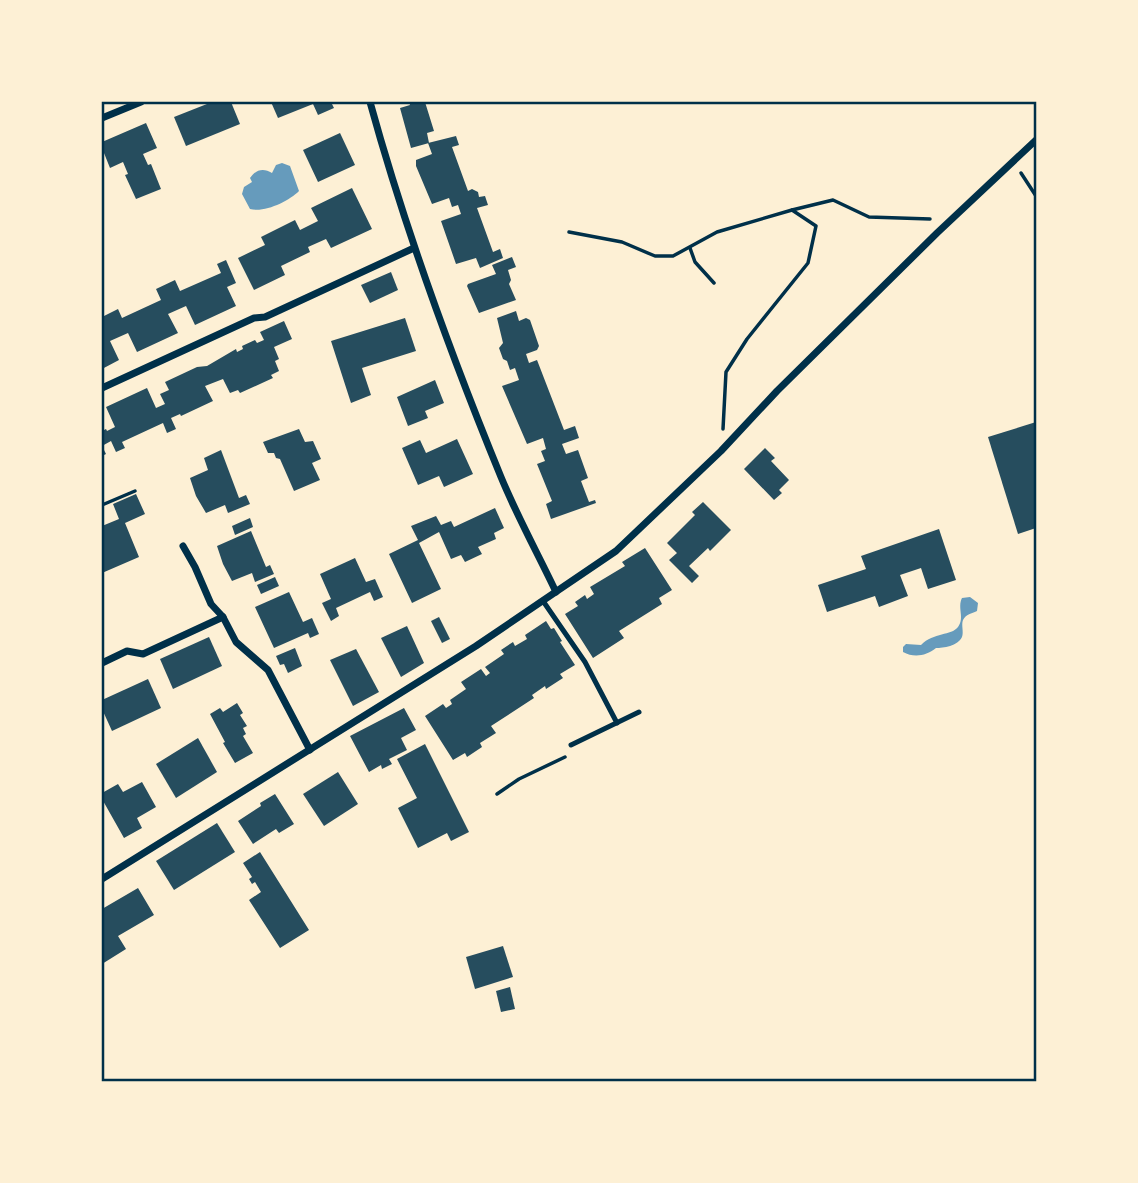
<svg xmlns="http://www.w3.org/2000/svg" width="1138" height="1183" font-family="'DM Sans',sans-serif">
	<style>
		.water { fill: #669bbc }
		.building { fill: #264d5e }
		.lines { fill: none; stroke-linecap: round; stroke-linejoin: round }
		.path { stroke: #003049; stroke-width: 3.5 }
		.service { stroke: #003049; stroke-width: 5 }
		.minor { stroke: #003049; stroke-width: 7 }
		.neatline { fill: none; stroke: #003049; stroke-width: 2.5 }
	</style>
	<rect width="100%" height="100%" fill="#fdf0d5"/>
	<g class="water">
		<path d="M282,163L290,166L299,191C289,201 265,213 250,209L242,194L244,187L252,182L250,178C256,169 264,168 272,173L276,165Z"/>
		<path d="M970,597L978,603L977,611C973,613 966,614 963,620C961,625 964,632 962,637C958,646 943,648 936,648C926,656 914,658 903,652V647L906,644L921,645C934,632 951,636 958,627C965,618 957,608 962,598Z"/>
	</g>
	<g class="building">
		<polygon points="212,102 231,102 240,124 186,146 174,117"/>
		<polygon points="271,102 331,102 334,108 318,115 313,104 278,118"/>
		<polygon points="409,102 425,102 434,131 427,133 429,143 411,148 400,108 410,105"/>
		<polygon points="146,123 157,148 143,154 148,165 151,164 161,189 136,199 125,175 128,174 123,162 110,168 102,148 102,142"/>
		<polygon points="340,133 355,165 318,182 303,150"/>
		<polygon points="456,136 459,145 452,147 468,191 472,189 478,192 479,197 485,196 488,205 477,208 493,252 500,249 503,258 480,268 476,258 456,264 441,221 461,214 458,205 452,207 449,198 432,204 416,166 416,160 432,154 428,143"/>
		<polygon points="352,188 372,229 331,248 326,239 308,247 310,252 281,266 285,275 254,290 238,258 265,245 261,237 295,220 300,230 318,221 311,208"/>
		<polygon points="512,257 516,267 508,270 511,280 509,284 516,300 479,313 467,286 468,284 496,274 492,265"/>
		<polygon points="226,260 236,283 227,287 236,306 195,325 186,306 168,314 178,333 137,352 128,333 110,341 119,360 102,369 102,317 118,309 122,318 161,300 156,289 175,280 180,291 221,273 217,264"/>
		<polygon points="391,272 398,290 370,303 361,285"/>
		<polygon points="516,311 519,321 526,318 530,320 539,346 537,350 526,354 529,363 537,360 564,430 575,426 579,438 562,444 566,454 578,450 588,478 581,481 589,502 595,500 596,503 551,519 546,504 552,501 537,464 545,461 541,451 546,449 543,438 527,444 502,386 519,380 515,368 510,370 507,361 503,359 499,348 503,343 497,318"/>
		<polygon points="405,318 416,351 362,368 371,395 351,403 331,341"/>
		<polygon points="284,321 292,339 274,347 279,359 275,361 279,371 271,375 273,378 240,393 238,390 230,393 223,379 205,386 213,401 181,416 180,414 171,418 176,429 167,433 163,423 122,442 125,448 116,452 111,441 102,446 106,454 102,456 102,431 106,429 107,431 115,427 106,407 147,388 156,408 165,404 160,394 169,390 165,382 197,367 207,366 236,349 237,352 243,349 242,346 255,340 257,343 264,340 260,332"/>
		<polygon points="435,380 444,403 425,411 428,418 408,426 397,397"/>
		<polygon points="1036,422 1036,528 1018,534 988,437"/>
		<polygon points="299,429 305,442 313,441 321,459 312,463 320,480 294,491 280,459 276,458 274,453 268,453 263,442"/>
		<polygon points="457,439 473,474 444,487 439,476 418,485 402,448 420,440 426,453"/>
		<polygon points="765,448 775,458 771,461 789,480 779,490 782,493 774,500 744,469"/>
		<polygon points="221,450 239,498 246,495 250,504 228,513 225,505 206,513 196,496 190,478 208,470 204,458"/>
		<polygon points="136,494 145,514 125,523 139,557 102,573 102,526 119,519 113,504"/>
		<polygon points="703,502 731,530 710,551 708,548 689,566 699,576 692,583 669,560 677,553 667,543 695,515 692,512"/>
		<polygon points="495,508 504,528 494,533 496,539 478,547 482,554 465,562 461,555 451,559 439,532 419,543 441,589 412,603 389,554 418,540 411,526 436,516 441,525 451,521 454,527"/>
		<polygon points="250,518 253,527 235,535 232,526"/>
		<polygon points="939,529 956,580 928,589 921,568 900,575 908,596 879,607 875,596 827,612 818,585 866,569 861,556"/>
		<polygon points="251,531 266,567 270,565 274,574 255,582 252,573 232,581 223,564 217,546"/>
		<polygon points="645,548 672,590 659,598 662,604 619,631 624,638 593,658 565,614 578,606 575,602 585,595 587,599 594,594 590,587 625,566 622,562"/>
		<polygon points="355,558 366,582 375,579 383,597 374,601 370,592 336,608 339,616 331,621 322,603 331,599 320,574"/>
		<polygon points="275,577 279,586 261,594 257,585"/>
		<polygon points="289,592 303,622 312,618 319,634 310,638 308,633 274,648 255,607"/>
		<polygon points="439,617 450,639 442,643 431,621"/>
		<polygon points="546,621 551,629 554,628 562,641 560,642 575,665 560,674 563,678 546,689 545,686 532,695 534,698 491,726 496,733 480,743 482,747 467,757 465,753 453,760 425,716 443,704 446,708 452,704 450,700 466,689 461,682 481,669 486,676 490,673 485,667 504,654 501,650 513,642 515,646 527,639 525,635"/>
		<polygon points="407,626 424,663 401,677 381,638"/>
		<polygon points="209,637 222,666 173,689 160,659"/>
		<polygon points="295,648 302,666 288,673 284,664 280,665 276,656"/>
		<polygon points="356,649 379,692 353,706 330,660"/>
		<polygon points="148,679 161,708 112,731 102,709 102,700"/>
		<polygon points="237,703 243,713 240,715 247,726 243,728 246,734 243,736 253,753 235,763 223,743 225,742 210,714 220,708 223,712"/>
		<polygon points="404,708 416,730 401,738 407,750 389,759 392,764 382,769 381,765 369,772 350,736"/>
		<polygon points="198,738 217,772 176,798 156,764"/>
		<polygon points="425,744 469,832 451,841 447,833 418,848 398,808 417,798 397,759"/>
		<polygon points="338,772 358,804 324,826 303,794"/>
		<polygon points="142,782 156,807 137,818 142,828 124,838 102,799 102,793 118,784 123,792"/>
		<polygon points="275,794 294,824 279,833 276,829 253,844 238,821 261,806 260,803"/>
		<polygon points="217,823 235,852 174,890 156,861"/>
		<polygon points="260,852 309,930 280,948 249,900 261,892 255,882 252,884 249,879 252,877 243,863"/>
		<polygon points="138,888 154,915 118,936 126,949 102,964 102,909"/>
		<polygon points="503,946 513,977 475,989 466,957"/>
		<polygon points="510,987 515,1009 501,1012 496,991"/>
	</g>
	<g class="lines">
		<g class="path">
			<polyline points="1021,173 1036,196"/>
			<polyline points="569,232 622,242 655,256 673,256 717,232 792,210 833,200 869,217 930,219"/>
			<polyline points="690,248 695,262 714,283"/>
			<polyline points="723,429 726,372 747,339 808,263 816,226 792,210"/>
			<polyline points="102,505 135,491"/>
			<polyline points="497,794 519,779 565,757"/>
		</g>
		<g class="service">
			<polyline points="543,601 585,662 617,723"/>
			<polyline points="571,745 639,712"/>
		</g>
		<g class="minor">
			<path d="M370,102C405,229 451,355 501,477C517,516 538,554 556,592"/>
			<polyline points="102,118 141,102"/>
			<polyline points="102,388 254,318 265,317 414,248"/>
			<polyline points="183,546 195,567 211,604 223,617 236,642 268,670 310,750"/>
			<polyline points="102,663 127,651 143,654 223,617"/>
			<polyline points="102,879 476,646 616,551 721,451 777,391 937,233 1036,140"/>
		</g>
	</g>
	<rect width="1138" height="1183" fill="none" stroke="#fdf0d5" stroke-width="206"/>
	<rect x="103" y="103" width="932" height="977" class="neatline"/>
</svg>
